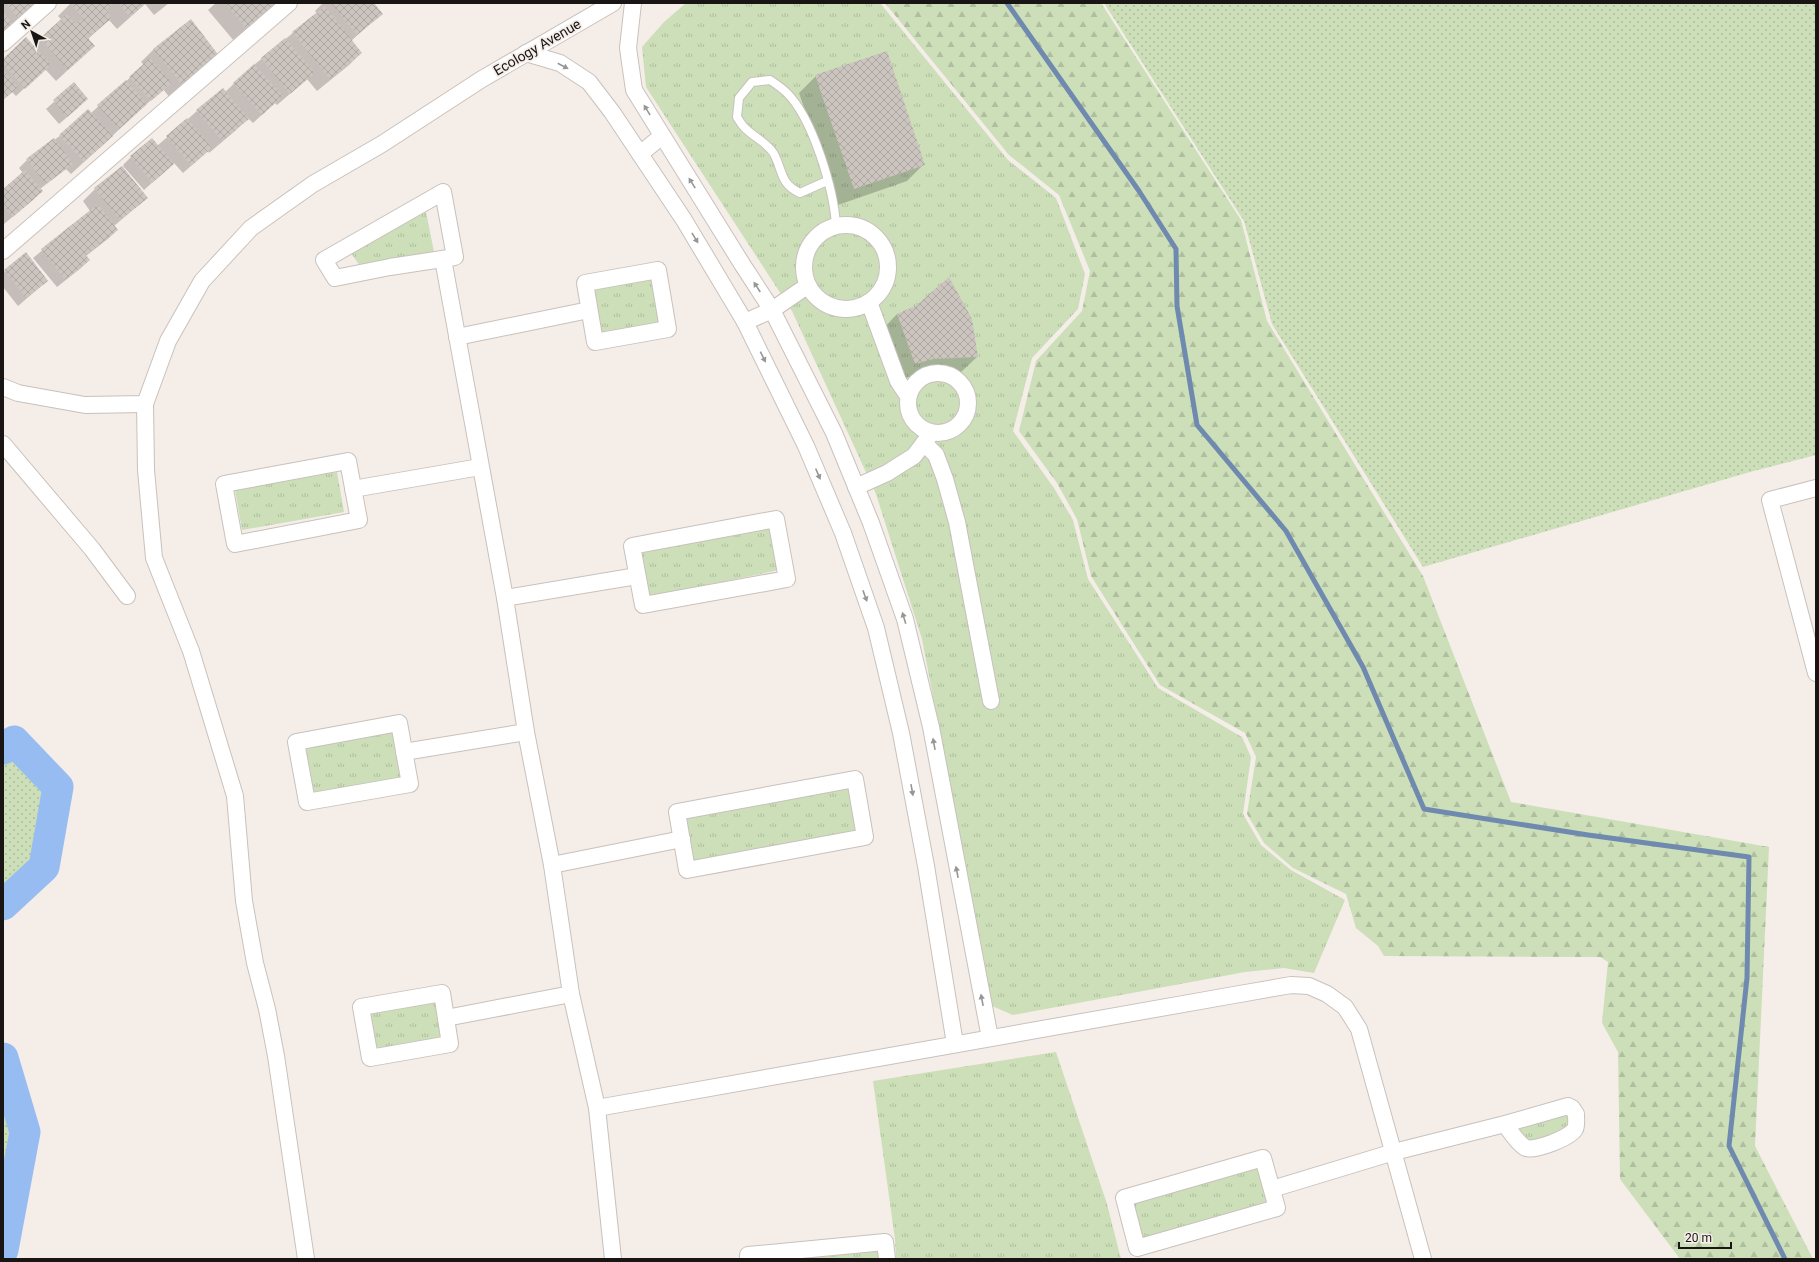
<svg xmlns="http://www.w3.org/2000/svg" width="1819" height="1262" font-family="Roboto,sans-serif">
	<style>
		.grass { fill: url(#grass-dots) }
		.forest { fill: url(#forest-firs) }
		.park { fill: url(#park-tufts) }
		.shadow { fill: #0003 }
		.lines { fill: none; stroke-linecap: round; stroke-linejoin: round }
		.stream { stroke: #708aaf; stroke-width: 5 }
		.river { stroke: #96bcf1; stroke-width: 31 }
		.building { fill: url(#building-cross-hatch) }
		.service-casing { stroke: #c8c1bc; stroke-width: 10 }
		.minor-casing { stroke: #c8c1bc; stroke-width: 18 }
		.service { stroke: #fff; stroke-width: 8 }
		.minor { stroke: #fff; stroke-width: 16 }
		.oneway { fill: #979695 }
		.labels { text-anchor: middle; stroke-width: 3.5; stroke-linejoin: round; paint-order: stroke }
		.street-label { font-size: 14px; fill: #181514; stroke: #f5ede8 }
	</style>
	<defs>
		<pattern id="grass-dots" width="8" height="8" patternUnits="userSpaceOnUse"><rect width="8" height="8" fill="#ccdfb9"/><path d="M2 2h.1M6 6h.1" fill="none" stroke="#aebe9e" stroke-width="1.8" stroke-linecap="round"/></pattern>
		<pattern id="forest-firs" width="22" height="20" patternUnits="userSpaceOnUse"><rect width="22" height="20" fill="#ccdfb9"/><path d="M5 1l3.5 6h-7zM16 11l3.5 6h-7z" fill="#aebe9e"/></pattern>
		<pattern id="park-tufts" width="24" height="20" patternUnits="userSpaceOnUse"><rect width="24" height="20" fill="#ccdfb9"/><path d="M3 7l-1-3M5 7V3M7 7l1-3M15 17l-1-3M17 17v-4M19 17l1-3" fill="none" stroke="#aebe9e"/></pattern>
		<pattern id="building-cross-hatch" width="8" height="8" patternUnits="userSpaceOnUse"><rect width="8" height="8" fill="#cbc4bf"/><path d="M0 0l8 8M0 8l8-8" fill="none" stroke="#aea8a3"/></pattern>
	</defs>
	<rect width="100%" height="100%" fill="#f5ede8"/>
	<g class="grass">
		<polygon points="1104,3 1816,3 1816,455 1750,472 1423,567 1272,324 1244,221"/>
		<polygon points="14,741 58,787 44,867 3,905 3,749"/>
		<polygon points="3,1058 25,1132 3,1250"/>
	</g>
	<polygon class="forest" points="885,3 1101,3 1241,220 1267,321 1423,576 1511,802 1769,847 1755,1146 1813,1259 1680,1259 1620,1179 1618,1052 1602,1023 1608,962 1600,957 1384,956 1378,946 1356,928 1346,894 1293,868 1264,843 1247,814 1256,757 1245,733 1160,685 1091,576 1077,519 1057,483 1019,431 1036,361 1082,311 1090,271 1059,195 1009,155"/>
	<g class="park">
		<polygon points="686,3 880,3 1008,160 1056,198 1085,274 1078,309 1032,358 1013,431 1054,488 1073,520 1088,579 1158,688 1242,737 1251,757 1243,814 1261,845 1291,870 1345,900 1314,973 1284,968 1245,972 1013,1015 992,1006 922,639 876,494 792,311 646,87 642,47 664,22"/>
		<polygon points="426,212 434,252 360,266 351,253"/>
		<polygon points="652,276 661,322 600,333 592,288"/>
		<polygon points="337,472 344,512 242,530 235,490"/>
		<polygon points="770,526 779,570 650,597 642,553"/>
		<polygon points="395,732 402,777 314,793 306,748"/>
		<polygon points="849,786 860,833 692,865 683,817"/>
		<polygon points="438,996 446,1039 373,1054 365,1010"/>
		<polygon points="1056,1052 1107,1204 1121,1259 896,1259 895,1239 873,1081"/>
		<polygon points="1566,1110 1572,1127 1528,1145 1511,1126"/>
		<polygon points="1260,1163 1273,1206 1139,1244 1128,1201"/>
		<polygon points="882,1246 883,1259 753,1259"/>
	</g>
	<g class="shadow">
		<polygon points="3,3 35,3 3,32"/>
		<polygon points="71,3 169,3 154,15 145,4 117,29 109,20 88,39 81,58 56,81 45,69 16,96 12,92 3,100 3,60 33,47 62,20 58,16"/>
		<polygon points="216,3 278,3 234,41 208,10"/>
		<polygon points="323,3 372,3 381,14 351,41 361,53 349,65 317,91 307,79 277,105 275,103 253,123 248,118 235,131 209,153 208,151 183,173 174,163 144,190 124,167 123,168 147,198 114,226 117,230 109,238 86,256 89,260 81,268 57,287 33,258 90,211 83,201 95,189 124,166 123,165 131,157 157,146 197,111 225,92 254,65 317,13 315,11"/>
		<polygon points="154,49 219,57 170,98 163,89 71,174 66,169 40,189 34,199 4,224 3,190 23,173 19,168 27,160 91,113 144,65 141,62"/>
		<polygon points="816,76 924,164 907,181 838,205 799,93"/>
		<polygon points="74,84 79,107 59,124 46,109"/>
		<polygon points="5,271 47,281 18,306 3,287 3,272"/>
		<polygon points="897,314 977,357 960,373 916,375 898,380 881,331"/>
	</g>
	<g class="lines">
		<polyline class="stream" points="1007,3 1139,191 1176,249 1177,306 1197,425 1286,531 1363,667 1424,809 1588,835 1749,857 1747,978 1729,1146 1785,1259"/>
		<g class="river">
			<polyline points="3,749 14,741 58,787 44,867 3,905"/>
			<polyline points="3,1058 25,1132 3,1250"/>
		</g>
	</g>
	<g class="building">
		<polygon points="6,3 36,3 18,18"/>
		<polygon points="70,3 114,3 106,10 112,18 88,38 95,46 68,70 40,38 67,14 76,24 83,18"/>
		<polygon points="118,3 146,3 130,17"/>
		<polygon points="225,3 275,3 277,5 247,30"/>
		<polygon points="331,3 374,3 383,14 357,35"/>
		<polygon points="325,6 362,53 330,79 292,32"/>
		<polygon points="3,12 13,24 3,32"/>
		<polygon points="191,19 220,57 183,86 153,49"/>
		<polygon points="26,37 51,65 25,89 3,64 3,59"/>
		<polygon points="285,38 315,73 290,94 261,58"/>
		<polygon points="887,51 925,165 854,189 815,75"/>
		<polygon points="150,58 172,83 151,101 129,77"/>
		<polygon points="254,64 283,96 262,115 233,83"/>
		<polygon points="3,69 18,87 3,100"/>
		<polygon points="126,80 147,104 119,129 97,105"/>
		<polygon points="74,82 88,99 67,117 53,100"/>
		<polygon points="223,88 249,119 222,141 196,110"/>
		<polygon points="88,109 113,136 84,162 59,135"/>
		<polygon points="187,118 212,148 191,166 166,136"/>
		<polygon points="54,138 73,164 46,184 26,159"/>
		<polygon points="152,138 174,164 152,183 130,156"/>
		<polygon points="122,166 148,198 120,220 94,188"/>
		<polygon points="25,170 43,191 13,217 3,205 3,189"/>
		<polygon points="98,204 118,230 86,255 90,260 65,280 41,249"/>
		<polygon points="26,252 48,281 26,298 4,270"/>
		<polygon points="949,277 972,319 978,357 933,359 915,364 897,314 917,305"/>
	</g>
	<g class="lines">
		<defs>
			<path id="service" d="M827,181L800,193C780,184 783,171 774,154C767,142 753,137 744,127C741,124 739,120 737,117L739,98L752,82L770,80C776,84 782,88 787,93C813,119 834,190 836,226"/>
			<g id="minor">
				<polyline points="633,3 628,48 634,90 742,264 772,310 834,433 871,523 905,619 931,727 990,1038"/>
				<polyline points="3,43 48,3"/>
				<polyline points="526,53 560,63 589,82 612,112 684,220 745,322 806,446 843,533 876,628 901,733 926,866 955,1044"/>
				<polyline points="640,154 662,136"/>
				<polygon points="443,192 455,257 390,267 335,278 324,260"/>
				<circle cx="846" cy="267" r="42"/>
				<polyline points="3,251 289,3"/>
				<polyline points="443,259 505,598 526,732 552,865 571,994 597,1108 613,1259"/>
				<polygon points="658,270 668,329 595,342 585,283"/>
				<polyline points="869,302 898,381 908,396"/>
				<polyline points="745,322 772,310 807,286"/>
				<polyline points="457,337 589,310"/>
				<circle cx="938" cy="403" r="30"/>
				<polyline points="3,387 18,393 85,405 145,404 168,341 202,281 251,228 313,184 382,144 482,79 613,3"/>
				<polyline points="145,404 146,470 154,558 191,651 235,796 244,901 255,963 267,1009 276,1056 306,1259"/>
				<polyline points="924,443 936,455 945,479 957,522 991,701"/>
				<polyline points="3,444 92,549 127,596"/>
				<polygon points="348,461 359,520 235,544 224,484"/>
				<polyline points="856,487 887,473 914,456 930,435"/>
				<polyline points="1816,488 1770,500 1816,673"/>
				<polyline points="353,489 480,467"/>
				<polygon points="776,519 787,579 643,605 632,546"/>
				<polyline points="505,598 637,576"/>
				<polygon points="399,723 410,784 307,802 296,742"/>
				<polyline points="404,752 526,732"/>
				<polygon points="855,779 865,837 687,870 677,812"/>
				<polyline points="552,865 682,839"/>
				<polygon points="442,993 450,1044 370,1058 361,1007"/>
				<polyline points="446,1018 571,994"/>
				<polyline points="597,1108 1234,995 1291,985 1309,986 1327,994 1345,1007 1359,1029 1423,1259"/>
				<polygon points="1263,1158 1277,1208 1137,1248 1124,1198"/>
				<path d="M1272,1189L1394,1152L1505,1124L1568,1106L1572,1108L1576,1114C1576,1119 1577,1125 1575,1129C1570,1138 1535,1151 1526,1148C1518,1144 1510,1131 1505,1124"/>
				<polyline points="748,1259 748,1255 885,1242 887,1259"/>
			</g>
		</defs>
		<use href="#service" class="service-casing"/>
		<use href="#minor" class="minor-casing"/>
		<use href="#service" class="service"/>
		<use href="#minor" class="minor"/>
	</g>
	<defs><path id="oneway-solid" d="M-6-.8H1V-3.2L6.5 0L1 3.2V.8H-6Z"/></defs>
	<g class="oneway">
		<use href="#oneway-solid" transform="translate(563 66) rotate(28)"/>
		<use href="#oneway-solid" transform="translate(647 110) rotate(-121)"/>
		<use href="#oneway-solid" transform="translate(692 183) rotate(-122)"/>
		<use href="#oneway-solid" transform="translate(695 238) rotate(59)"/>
		<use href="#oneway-solid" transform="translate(757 287) rotate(-123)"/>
		<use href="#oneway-solid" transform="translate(763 357) rotate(64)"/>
		<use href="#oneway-solid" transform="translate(818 474) rotate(67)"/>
		<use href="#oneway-solid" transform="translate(865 596) rotate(70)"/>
		<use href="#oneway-solid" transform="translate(904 618) rotate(-107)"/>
		<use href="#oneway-solid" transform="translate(934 744) rotate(-100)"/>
		<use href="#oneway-solid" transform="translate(912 790) rotate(80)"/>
		<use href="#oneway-solid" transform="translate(957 872) rotate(-101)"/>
		<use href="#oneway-solid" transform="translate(982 1000) rotate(-101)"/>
	</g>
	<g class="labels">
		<g class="street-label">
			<text transform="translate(537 47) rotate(-30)" y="5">Ecology Avenue</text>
		</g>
	</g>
	<rect width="1819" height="1262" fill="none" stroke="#181514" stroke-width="8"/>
	<g transform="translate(32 32) rotate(320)" stroke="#f5ede8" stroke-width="3" paint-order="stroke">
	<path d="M0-3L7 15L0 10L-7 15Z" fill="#181514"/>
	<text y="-6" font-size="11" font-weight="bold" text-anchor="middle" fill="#181514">N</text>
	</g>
	<path d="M1679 1242v6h52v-6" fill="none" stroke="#181514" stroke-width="2"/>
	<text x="1685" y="1242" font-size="12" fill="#181514" stroke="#f5ede8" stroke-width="3" paint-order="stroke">20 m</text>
</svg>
